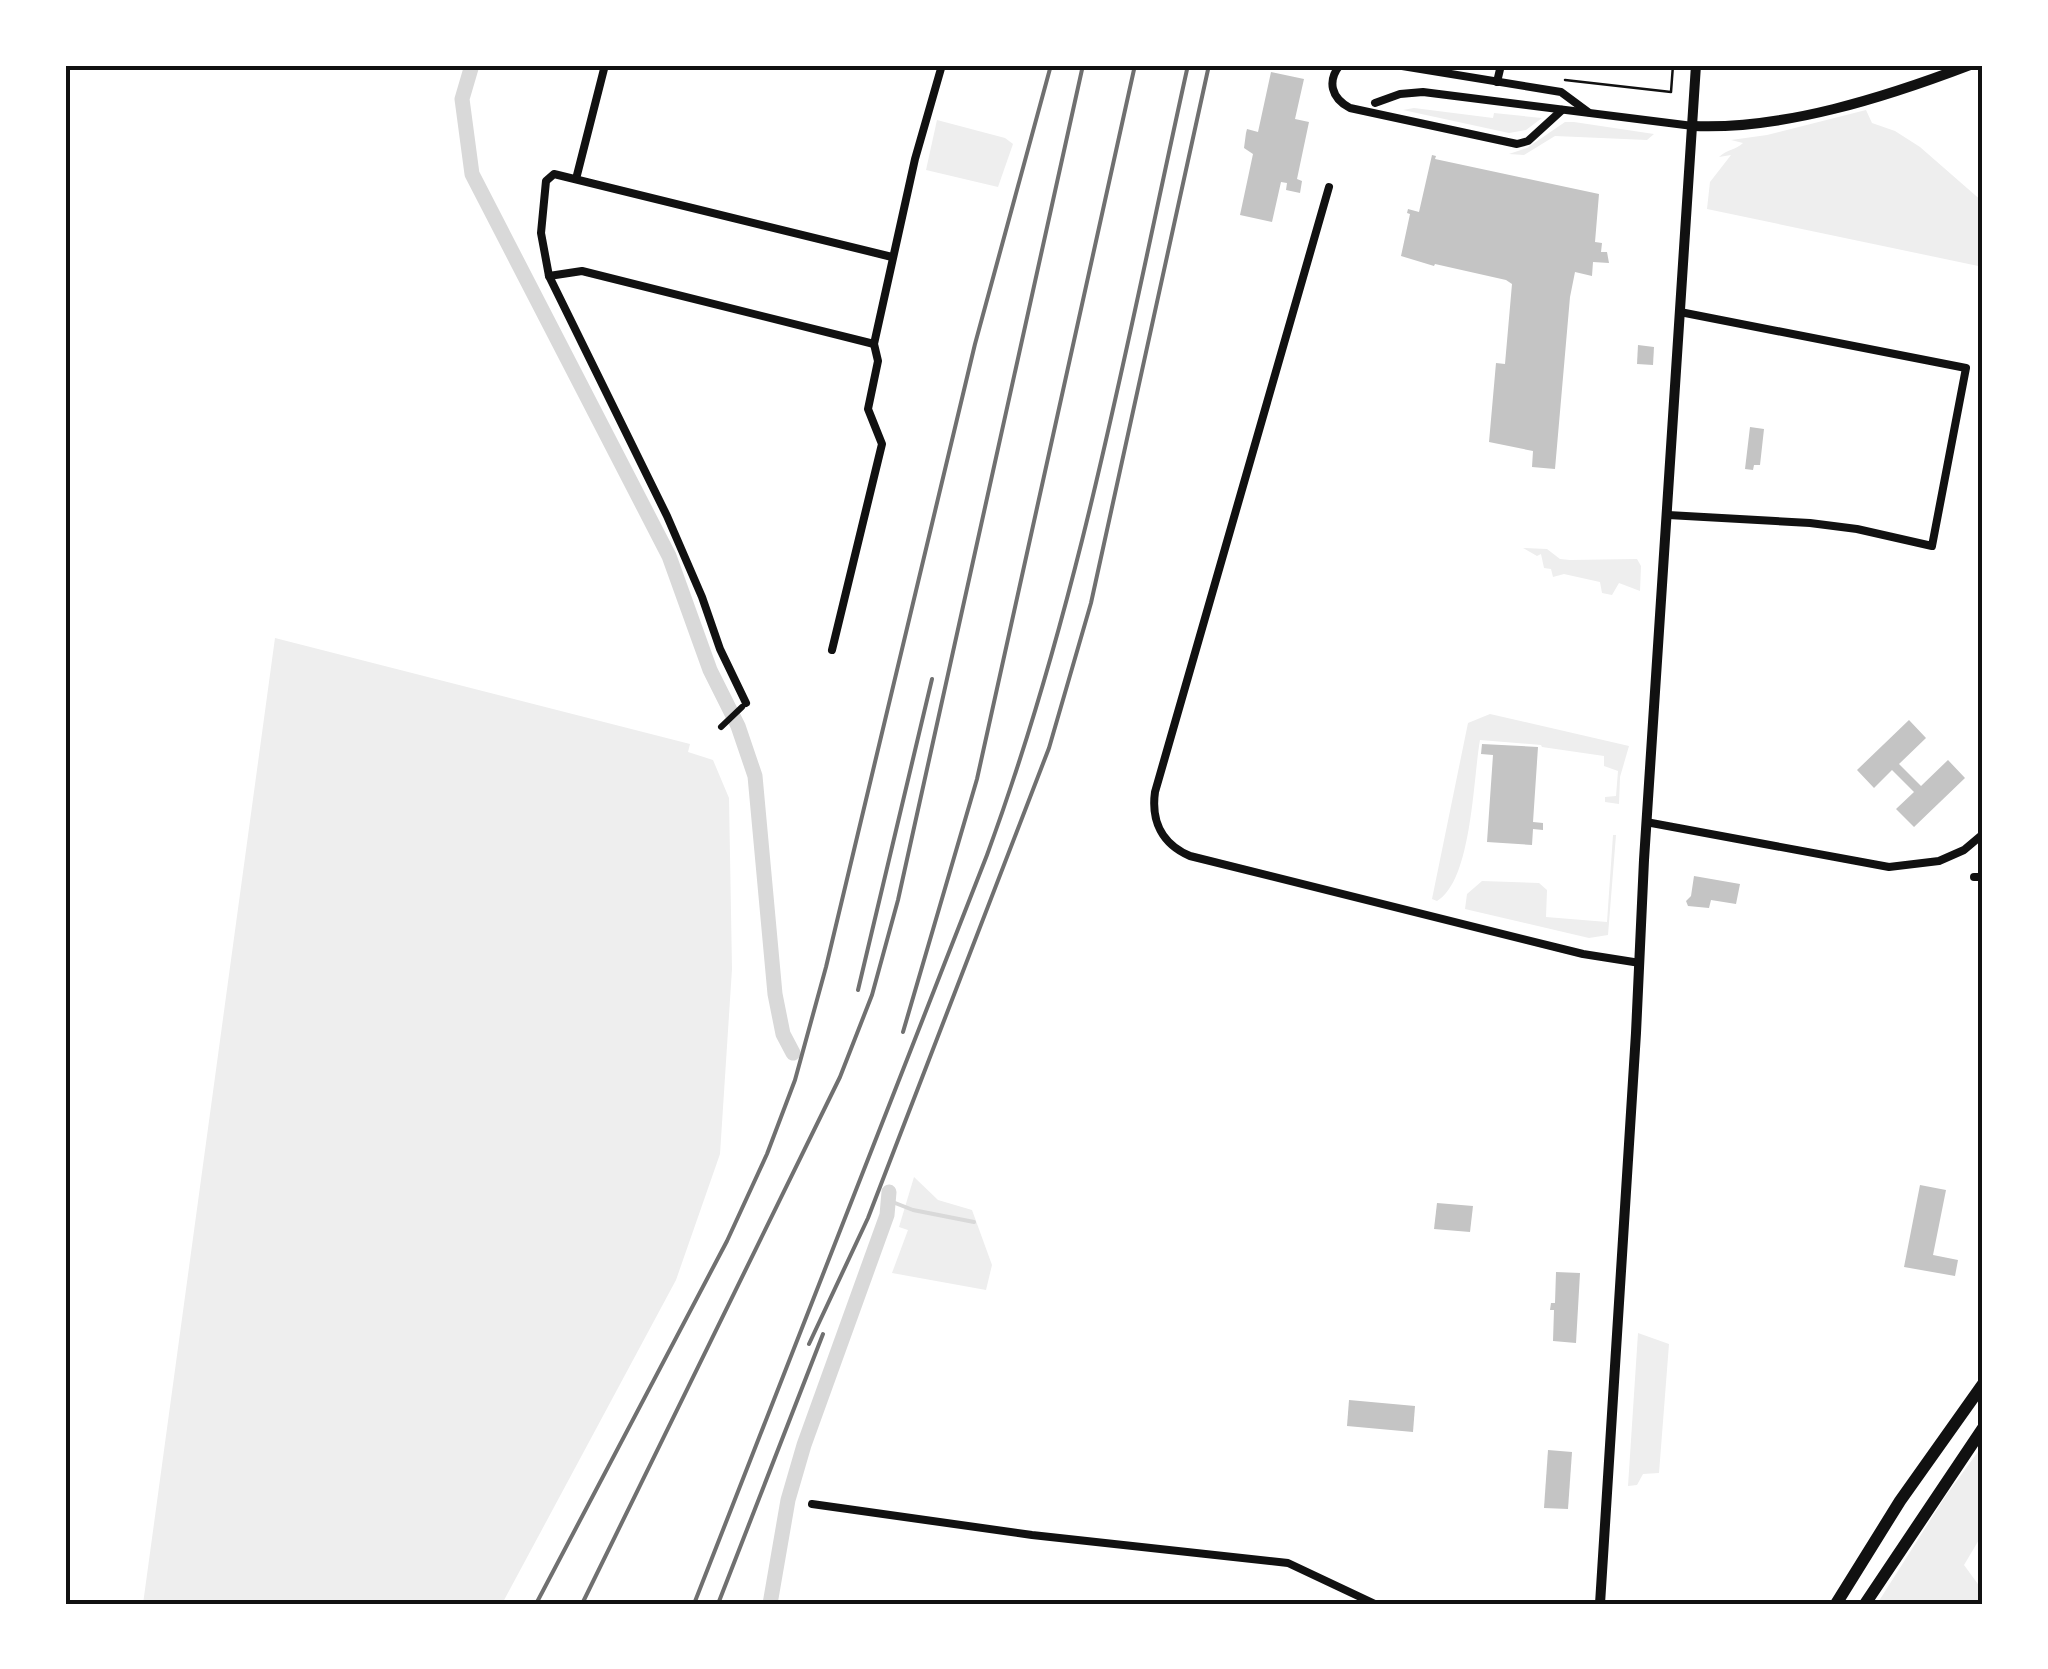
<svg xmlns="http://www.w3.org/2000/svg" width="2048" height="1669" font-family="'Sofia Sans Condensed',sans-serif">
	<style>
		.green { fill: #eee }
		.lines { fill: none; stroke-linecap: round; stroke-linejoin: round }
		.stream { stroke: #d9d9d9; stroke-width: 4 }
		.canal { stroke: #d9d9d9; stroke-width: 15 }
		.building { fill: #c4c4c4 }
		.path { stroke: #111; stroke-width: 2.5 }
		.pedestrian { stroke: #111; stroke-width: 6 }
		.minor { stroke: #111; stroke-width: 8 }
		.tertiary { stroke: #111; stroke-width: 10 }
		.primary { stroke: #111; stroke-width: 12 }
		.rail { stroke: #707070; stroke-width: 4 }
		.neatline { fill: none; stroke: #111; stroke-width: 4 }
	</style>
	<rect width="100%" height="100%" fill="#fff"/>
	<g class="green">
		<polygon points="1414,108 1493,118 1494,113 1542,118 1526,130 1509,133 1403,110"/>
		<path d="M1866,110L1872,123L1895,131L1920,147L1983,202V267L1707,209L1710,182L1731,155L1719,157C1727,149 1736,150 1743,143L1731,140L1767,135Z"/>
		<polygon points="937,120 1005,138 1013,144 998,187 926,170"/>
		<polygon points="1565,122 1574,122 1654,134 1647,140 1555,136 1524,155 1509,154 1527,148"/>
		<polygon points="1523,548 1547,549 1560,559 1570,560 1637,559 1641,566 1640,591 1619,583 1612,595 1602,593 1600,582 1564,574 1553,577 1551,569 1544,568 1541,554 1537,556"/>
		<polygon points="275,638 690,744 688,752 713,760 729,798 732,969 720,1154 676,1280 502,1604 143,1604"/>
		<path d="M1490,714L1629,746L1620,777L1619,804L1605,802V797L1616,796L1618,771L1604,766V756L1542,747L1541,745L1480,740C1473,779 1472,881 1437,901L1432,899L1468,723Z"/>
		<polygon points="1613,835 1616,835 1608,935 1589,938 1465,909 1467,894 1482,881 1539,883 1547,890 1546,917 1607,922"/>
		<polygon points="914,1177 938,1200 972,1210 992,1265 986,1290 892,1273 908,1230 899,1227"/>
		<polygon points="1638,1333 1669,1344 1659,1473 1643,1474 1637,1485 1628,1486"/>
		<polygon points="1983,1445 1983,1533 1964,1565 1983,1591 1983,1604 1877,1604 1945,1497"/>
	</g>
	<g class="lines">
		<polyline class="stream" points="890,1201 913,1210 974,1222"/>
		<g class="canal">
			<polyline points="472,65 462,99 472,174 669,556 710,670 738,726 755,776 775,994 783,1034 793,1053"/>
			<polyline points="770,1604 788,1500 804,1445 887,1215 889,1192"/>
		</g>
	</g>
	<g class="building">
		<polygon points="1271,72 1304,79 1295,119 1309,122 1297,179 1302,181 1300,193 1286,190 1287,183 1281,182 1272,222 1240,215 1253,154 1244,148 1246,133 1247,129 1258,132"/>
		<polygon points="1432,155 1436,156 1435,159 1599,194 1595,242 1602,243 1601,252 1607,252 1609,263 1593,262 1592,276 1575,272 1570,297 1555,469 1532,467 1533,451 1489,442 1496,363 1505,364 1512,284 1506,280 1435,264 1434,266 1401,256 1410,214 1407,213 1408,209 1419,212"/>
		<polygon points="1638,345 1654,347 1653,365 1637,364"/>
		<polygon points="1750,427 1764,429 1760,465 1754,465 1753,470 1745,469"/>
		<polygon points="1909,720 1926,738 1899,764 1921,786 1948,760 1965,778 1914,827 1896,809 1914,792 1892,770 1874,788 1857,770"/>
		<polygon points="1482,744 1538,747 1533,822 1543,823 1543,830 1533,829 1532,845 1487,842 1493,755 1481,754"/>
		<polygon points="1694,876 1740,884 1736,904 1711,900 1709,908 1688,906 1686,901 1691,896"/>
		<polygon points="1920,1185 1946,1190 1933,1255 1958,1260 1955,1276 1904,1267"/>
		<polygon points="1437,1203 1473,1206 1470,1232 1434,1229"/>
		<polygon points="1556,1272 1580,1273 1576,1343 1553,1341 1554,1310 1550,1310 1551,1303 1555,1303"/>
		<polygon points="1349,1400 1415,1406 1413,1432 1347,1426"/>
		<polygon points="1548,1450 1572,1452 1568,1509 1544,1508"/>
	</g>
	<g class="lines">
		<polyline class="path" points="1565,80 1671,92 1673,65"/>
		<polyline class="pedestrian" points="721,727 742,707"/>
		<g class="minor">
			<path d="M1340,65C1327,81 1331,98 1350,108L1517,144L1528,141L1562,110"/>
			<polyline points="1396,65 1561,92 1588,112"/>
			<polyline points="1497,82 1501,65"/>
			<polyline points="1375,103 1400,94 1423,92 1693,126"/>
			<polyline points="576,179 605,65"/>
			<path d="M1329,187L1155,792C1151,821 1162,844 1190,856L1583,954L1640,963"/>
			<polyline points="549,276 541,233 546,181 554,174 892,257"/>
			<polyline points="1668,515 1810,523 1857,529 1932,546 1966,368 1680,312"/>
			<polyline points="832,650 882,444 868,409 878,361 874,344 915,159 942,65"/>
			<polyline points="746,703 720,649 702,597 667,516 549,276 582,271 874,344"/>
			<polyline points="1646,822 1889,867 1939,861 1964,850 1983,834"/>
			<polyline points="1974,877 1983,877"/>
			<polyline points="812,1504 1032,1535 1288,1563 1375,1604"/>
		</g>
		<g class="tertiary">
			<path d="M1693,126C1783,130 1886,97 1970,65"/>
			<polyline points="1600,1604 1636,1033 1644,860 1696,65"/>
		</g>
		<g class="primary">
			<polyline points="1836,1604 1900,1501 1983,1384"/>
			<polyline points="1865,1604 1983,1428"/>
		</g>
		<g class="rail">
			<polyline points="858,990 932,679"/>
			<polyline points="903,1032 977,779 1135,65"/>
			<polyline points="809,1344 868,1218 1049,748 1091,603 1209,65"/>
			<polyline points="536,1604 727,1241 767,1154 795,1080 826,967 975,344 1051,65"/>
			<polyline points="582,1604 840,1077 872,995 898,900 1083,65"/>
			<path d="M694,1604L987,855C1081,599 1129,331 1188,65"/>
			<polyline points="718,1604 823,1334"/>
		</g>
	</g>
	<rect width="2048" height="1669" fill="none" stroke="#ffffff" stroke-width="135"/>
	<rect x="68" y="68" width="1912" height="1534" class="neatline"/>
</svg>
